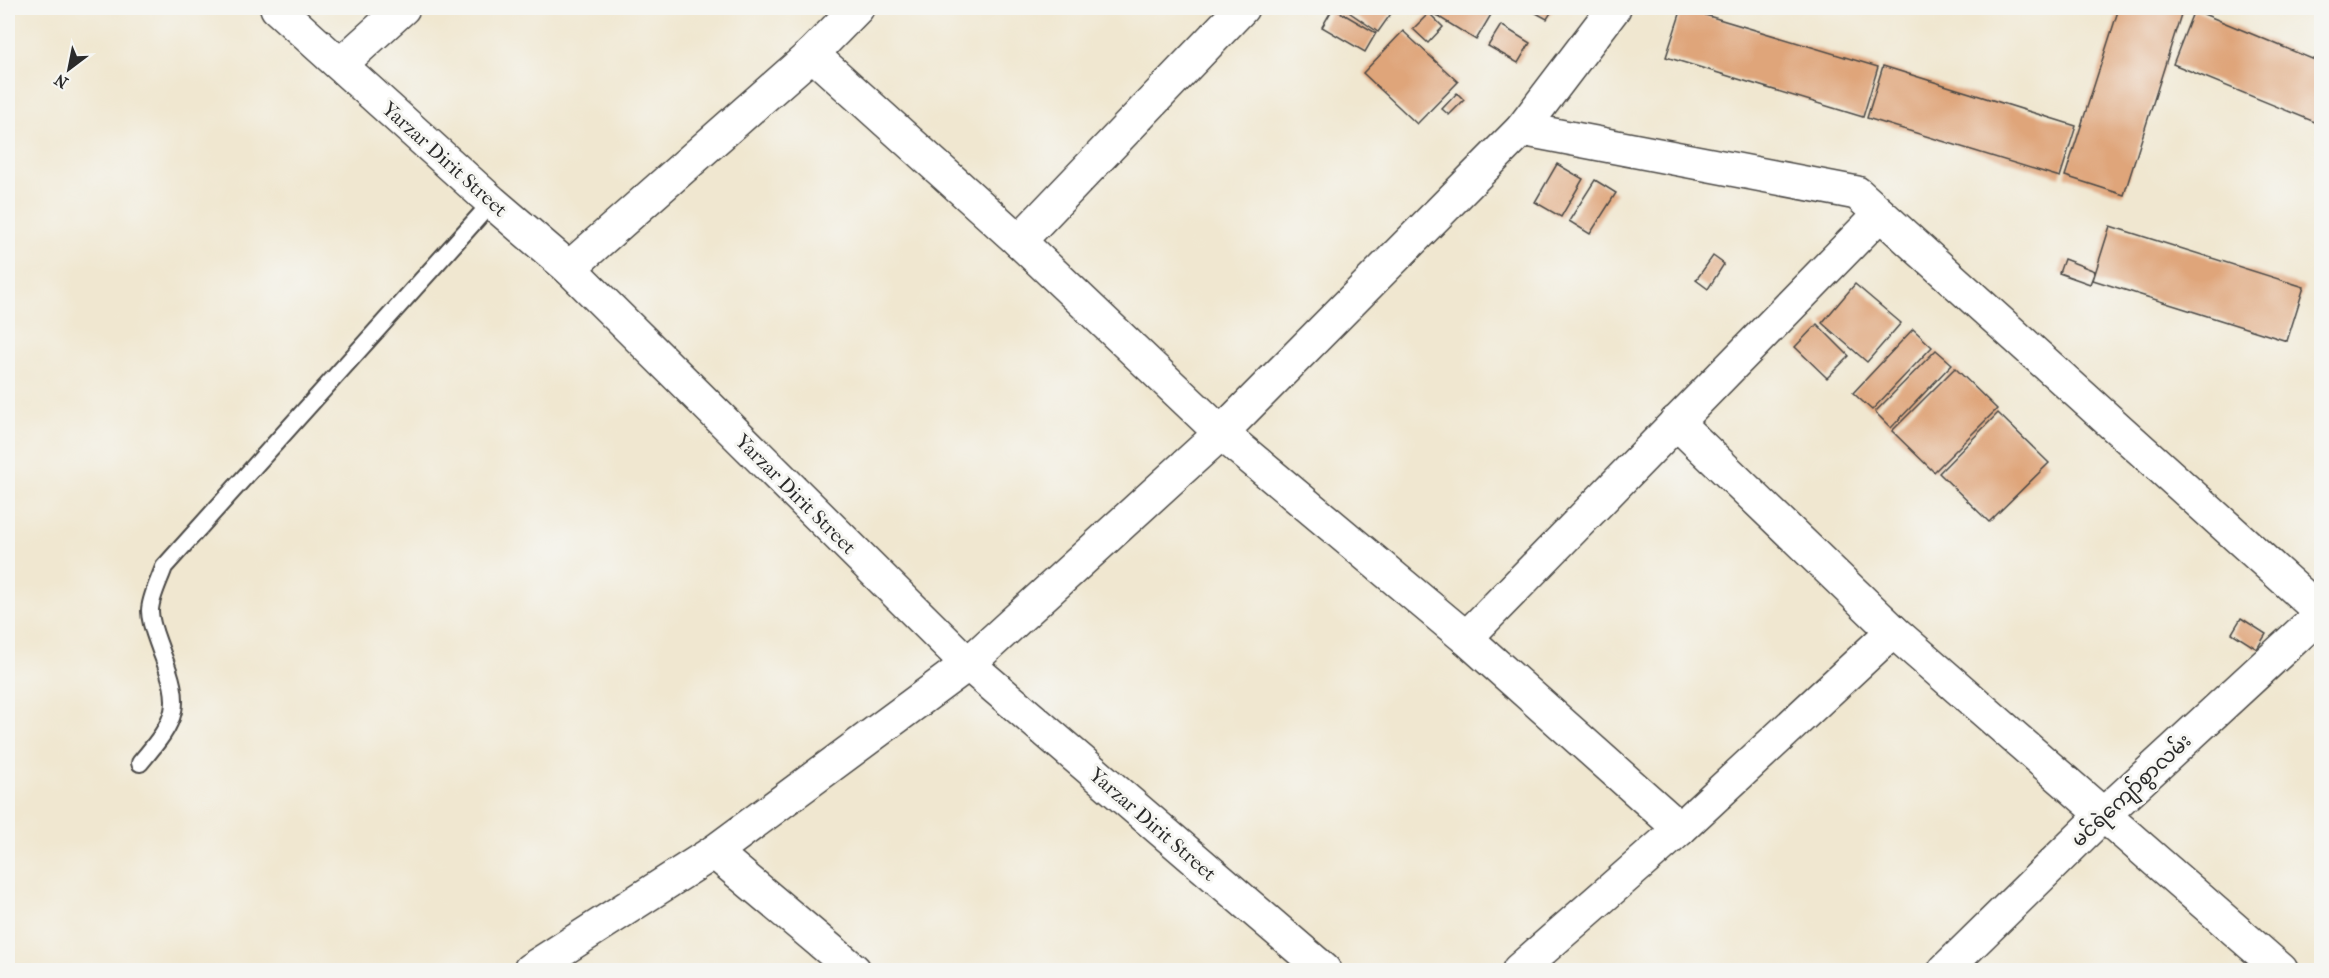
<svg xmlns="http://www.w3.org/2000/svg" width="2329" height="978" font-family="'IM FELL French Canon','Noto Sans Myanmar',serif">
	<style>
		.building { fill: #dfa57a }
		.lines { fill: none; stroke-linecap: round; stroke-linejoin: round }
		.lane-casing { stroke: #494744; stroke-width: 20 }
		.street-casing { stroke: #494744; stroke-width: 36 }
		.lane { stroke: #fff; stroke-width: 16 }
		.street { stroke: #fff; stroke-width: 33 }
		.labels { text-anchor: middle; stroke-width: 6; stroke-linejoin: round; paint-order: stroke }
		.street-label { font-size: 20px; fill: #2b2b2b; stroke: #f6f6f2 }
	</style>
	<rect width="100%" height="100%" fill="#f6f6f2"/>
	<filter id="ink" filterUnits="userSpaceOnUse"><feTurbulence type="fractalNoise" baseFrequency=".0167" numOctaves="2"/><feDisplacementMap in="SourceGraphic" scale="12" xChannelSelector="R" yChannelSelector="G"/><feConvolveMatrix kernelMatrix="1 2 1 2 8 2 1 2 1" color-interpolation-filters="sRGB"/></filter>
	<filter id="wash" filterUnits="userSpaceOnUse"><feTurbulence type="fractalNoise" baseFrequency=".008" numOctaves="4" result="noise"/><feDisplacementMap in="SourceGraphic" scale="24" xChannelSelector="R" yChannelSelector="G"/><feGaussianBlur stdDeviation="1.35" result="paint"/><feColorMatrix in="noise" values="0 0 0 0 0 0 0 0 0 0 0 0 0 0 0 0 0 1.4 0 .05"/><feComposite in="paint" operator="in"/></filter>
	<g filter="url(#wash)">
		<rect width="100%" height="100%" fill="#f0e7d0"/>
		<g id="blocks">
			<g class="building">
				<polygon points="1333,8 1376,33 1365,52 1322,27"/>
				<polygon points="1343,8 1395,8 1378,32"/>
				<polygon points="1438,8 1495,8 1476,40 1434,14"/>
				<polygon points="1527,8 1554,8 1547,19"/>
				<polygon points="1682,8 1878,67 1863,117 1666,57"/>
				<polygon points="2119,8 2183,8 2124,195 2065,176"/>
				<polygon points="2194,10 2322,63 2322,125 2173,64"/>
				<polygon points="1429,13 1443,27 1428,43 1413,29"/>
				<polygon points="1501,25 1530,43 1518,63 1488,46"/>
				<polygon points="1403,31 1458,82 1417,124 1363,73"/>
				<polygon points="1883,66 2076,126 2060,177 1867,118"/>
				<polygon points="1457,93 1464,100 1449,115 1442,109"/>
				<polygon points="1557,164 1583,179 1561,217 1535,202"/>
				<polygon points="1595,180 1616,193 1590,234 1569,221"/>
				<polygon points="2110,226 2304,287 2287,341 2093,280"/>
				<polygon points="1713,256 1724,264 1708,289 1696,280"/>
				<polygon points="2064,259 2095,271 2090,284 2059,273"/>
				<polygon points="1855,284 1901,323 1867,362 1822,323"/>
				<polygon points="1817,324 1849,356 1827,378 1795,347"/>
				<polygon points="1913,329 1932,347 1872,410 1853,393"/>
				<polygon points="1936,350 1952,364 1891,428 1875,412"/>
				<polygon points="1955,368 1997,409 1934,472 1892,431"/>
				<polygon points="1998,413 2049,463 1989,522 1939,473"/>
				<polygon points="2241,618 2266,634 2257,649 2232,633"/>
			</g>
		</g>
	</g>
	<g filter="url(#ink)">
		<use href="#blocks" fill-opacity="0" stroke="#494744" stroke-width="1.5"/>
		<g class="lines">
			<defs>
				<path id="lane" d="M140,763C178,718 183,707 161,651C157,639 150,624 150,611C150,598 160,579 164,567L492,202"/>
				<g id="street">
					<polyline points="277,8 492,202 569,268 968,664 1324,970"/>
					<polyline points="812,54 1019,241 1221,433 1466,638 1680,829"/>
					<polyline points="341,64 403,8"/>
					<polyline points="1522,129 1857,193 2322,613 2103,815 1945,970"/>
					<polyline points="1019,241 1242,8"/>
					<polyline points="569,268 812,54 857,8"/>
					<polyline points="1676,422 1893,631 2281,970"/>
					<polyline points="1466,638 1880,214"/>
					<polyline points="714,852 854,970"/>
					<polyline points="530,970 714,852 968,664 1221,433 1522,129 1614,8"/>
					<polyline points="1519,970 1680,829 1893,631"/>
				</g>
			</defs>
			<use href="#lane" class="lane-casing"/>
			<use href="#street" class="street-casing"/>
			<use href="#lane" class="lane"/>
			<use href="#street" class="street"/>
		</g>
	</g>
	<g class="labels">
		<g class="street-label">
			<text transform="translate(445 159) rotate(42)" y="7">Yarzar Dirit Street</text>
			<text transform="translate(796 494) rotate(45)" y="7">Yarzar Dirit Street</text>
			<text transform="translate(2131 790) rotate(-43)" y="7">မင်ရဲကျော်စွာလမ်း</text>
			<text transform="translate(1153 824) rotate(41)" y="7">Yarzar Dirit Street</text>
		</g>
	</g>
	<rect width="2329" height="978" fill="none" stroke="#f6f6f2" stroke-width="30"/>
	<g transform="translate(69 69) rotate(212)" stroke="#f6f6f2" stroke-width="4.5" paint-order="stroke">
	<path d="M0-4.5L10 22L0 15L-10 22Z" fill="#2b2b2b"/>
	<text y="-9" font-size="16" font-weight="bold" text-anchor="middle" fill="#2b2b2b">N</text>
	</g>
</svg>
